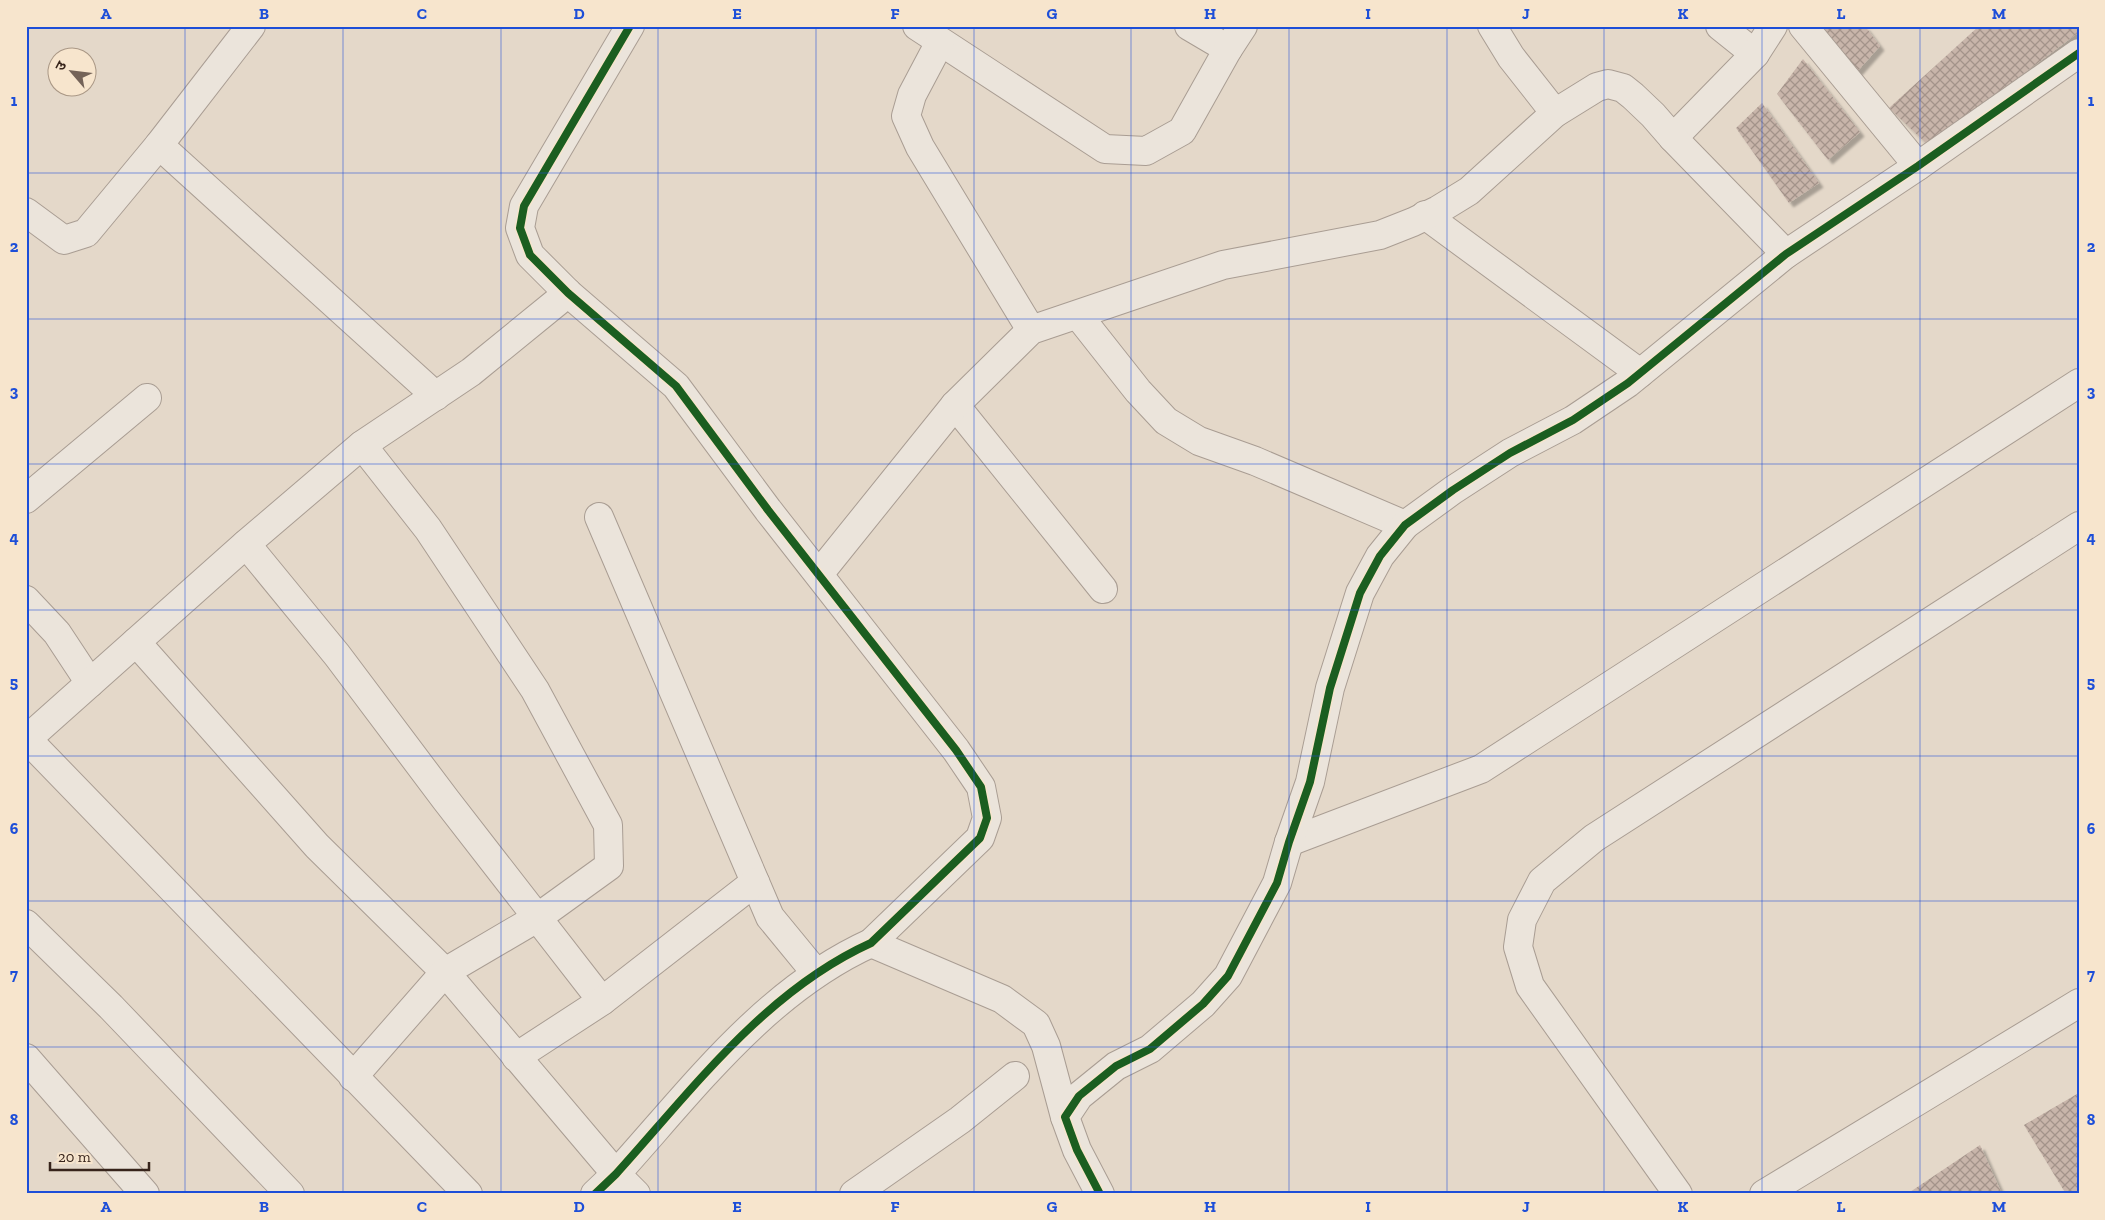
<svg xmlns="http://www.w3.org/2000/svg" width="2105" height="1220" font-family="'Zilla Slab','Noto Sans Devanagari',serif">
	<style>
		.building { fill: url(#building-cross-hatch); filter: url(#shadow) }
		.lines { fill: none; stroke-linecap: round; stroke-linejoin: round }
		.street-casing { stroke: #a99d93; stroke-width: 30 }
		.street { stroke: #ebe4db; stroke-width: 28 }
		.cycleway-casing { stroke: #f7e5cd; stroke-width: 11 }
		.cycleway { stroke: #1b5e20; stroke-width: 8 }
		.grid { fill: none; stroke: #1d4ed8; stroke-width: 1; stroke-opacity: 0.55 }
		.neatline { fill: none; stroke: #1d4ed8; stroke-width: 2 }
		.grid-label { font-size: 16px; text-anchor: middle; font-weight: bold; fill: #1d4ed8 }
	</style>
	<defs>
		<pattern id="building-cross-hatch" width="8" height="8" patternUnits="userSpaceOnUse" patternTransform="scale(1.25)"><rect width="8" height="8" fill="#c8b5aa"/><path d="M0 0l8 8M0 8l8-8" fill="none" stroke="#a3938a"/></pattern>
		<filter id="shadow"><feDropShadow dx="4.5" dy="4.5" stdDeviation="1" flood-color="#0004"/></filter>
	</defs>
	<rect width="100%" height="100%" fill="#e4d8c9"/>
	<g class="building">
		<polygon points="1820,26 1865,26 1880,46 1855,74"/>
		<polygon points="1979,26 2079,26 2079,32 1928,145 1889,108"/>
		<polygon points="1803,59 1860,132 1828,160 1777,94"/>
		<polygon points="1762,103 1819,183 1789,203 1736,128"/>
		<polygon points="2077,1094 2079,1194 2066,1194 2024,1125"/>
		<polygon points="1980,1145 2002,1194 1907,1194"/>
	</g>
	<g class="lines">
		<defs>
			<g id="street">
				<polyline points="917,26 1105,149 1146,151 1182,131 1228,49 1189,26"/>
				<polyline points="1492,26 1511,57 1555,113"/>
				<polyline points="1720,26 1755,54"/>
				<polyline points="1803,26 1918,166"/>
				<polyline points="940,42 912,95 906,116 920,147 1031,330"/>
				<polyline points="1228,49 1243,26"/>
				<polyline points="1673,138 1755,54 1773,26"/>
				<polyline points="159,145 436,396"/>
				<polyline points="26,212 64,240 86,233 159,145 251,26"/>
				<polyline points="1425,215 1640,373"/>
				<polyline points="1078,315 1138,391 1166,421 1199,441 1255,461 1405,525"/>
				<polyline points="955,405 1103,589"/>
				<polyline points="26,499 147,398"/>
				<polyline points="599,517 770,917 816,973"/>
				<polyline points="246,544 337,655 446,800 602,1001"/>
				<polyline points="819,574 955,405 1031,330 1223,265 1380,235 1413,222 1438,210 1469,191 1555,113 1597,87 1608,84 1623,88 1633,96 1653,115 1673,138 1786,254"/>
				<polyline points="26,600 57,633 90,683"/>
				<polyline points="136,642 317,846 445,972 616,1174 636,1194"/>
				<polyline points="27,739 468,1194"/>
				<polyline points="26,740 246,544 362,445 471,372 568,293"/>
				<polyline points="1289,842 1481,769 2079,383"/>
				<polyline points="26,924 111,1007 290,1194"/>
				<polyline points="871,943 1002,999 1036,1024 1046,1046 1065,1117"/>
				<polyline points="516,1057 602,1001 755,882"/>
				<polyline points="26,1058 145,1194"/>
				<polyline points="353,1077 445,972 537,918 609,866 608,825 535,690 428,529 362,445"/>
				<path d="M595,1194L616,1174C692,1090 765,991 871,943L980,838L987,818L981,787L956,750L768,510L676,386L568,293L530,255L520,228L524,206L630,26"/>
				<polyline points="854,1194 960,1120 1015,1076"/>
				<polyline points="1100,1194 1077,1150 1065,1117 1079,1096 1116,1066 1150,1049 1203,1004 1228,976 1277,883 1289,842 1310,782 1330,688 1360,593 1380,556 1405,525 1453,490 1510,453 1573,420 1628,383 1786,254 1918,166 2079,53"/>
				<polyline points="1678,1194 1530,986 1518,947 1522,920 1542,881 1594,838 2079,526"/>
				<polyline points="1764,1194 2079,1003"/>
			</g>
		</defs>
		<use href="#street" class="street-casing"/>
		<use href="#street" class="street"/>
		<defs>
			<g id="cycleway">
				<path d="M595,1194L616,1174C692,1090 765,991 871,943L980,838L987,818L981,787L956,750L768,510L676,386L568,293L530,255L520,228L524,206L630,26"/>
				<polyline points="1100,1194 1077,1150 1065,1117 1079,1096 1116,1066 1150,1049 1203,1004 1228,976 1277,883 1289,842 1310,782 1330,688 1360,593 1380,556 1405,525 1453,490 1510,453 1573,420 1628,383 1786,254 1918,166 2079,53"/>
			</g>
		</defs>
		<use href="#cycleway" class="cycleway-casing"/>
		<use href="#cycleway" class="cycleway"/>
	</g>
	<path class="grid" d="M185,26V1194M343,26V1194M501,26V1194M658,26V1194M816,26V1194M974,26V1194M1131,26V1194M1289,26V1194M1447,26V1194M1604,26V1194M1762,26V1194M1920,26V1194M26,173H2079M26,319H2079M26,464H2079M26,610H2079M26,756H2079M26,901H2079M26,1047H2079"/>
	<rect width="2105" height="1220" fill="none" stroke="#f7e5cd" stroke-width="55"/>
	<g transform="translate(72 72) rotate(298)"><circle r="24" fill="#f7e5cd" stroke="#aa9886"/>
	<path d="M0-4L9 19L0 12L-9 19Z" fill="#746358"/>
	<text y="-8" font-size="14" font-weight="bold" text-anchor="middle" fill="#37241b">उ</text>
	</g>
	<path d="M50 1162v8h99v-8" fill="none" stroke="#37241b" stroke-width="2.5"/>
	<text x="58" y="1162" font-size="15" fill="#37241b" stroke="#f7e5cd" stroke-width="4" paint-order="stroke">20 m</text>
	<rect x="28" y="28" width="2050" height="1164" class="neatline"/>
	<g class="grid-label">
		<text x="106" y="19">A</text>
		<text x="264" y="19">B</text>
		<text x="422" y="19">C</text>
		<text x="579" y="19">D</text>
		<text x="737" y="19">E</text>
		<text x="895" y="19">F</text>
		<text x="1052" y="19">G</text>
		<text x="1210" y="19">H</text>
		<text x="1368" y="19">I</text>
		<text x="1526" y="19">J</text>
		<text x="1683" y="19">K</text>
		<text x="1841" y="19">L</text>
		<text x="1999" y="19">M</text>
		<text x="14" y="106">1</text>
		<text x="2091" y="106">1</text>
		<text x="14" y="252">2</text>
		<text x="2091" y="252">2</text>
		<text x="14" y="397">3</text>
		<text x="2091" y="397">3</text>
		<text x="14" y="543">4</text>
		<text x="2091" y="543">4</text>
		<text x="14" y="688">5</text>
		<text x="2091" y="688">5</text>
		<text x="14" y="834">6</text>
		<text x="2091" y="834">6</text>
		<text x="14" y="980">7</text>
		<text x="2091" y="980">7</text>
		<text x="14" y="1125">8</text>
		<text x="2091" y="1125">8</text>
		<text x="106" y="1212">A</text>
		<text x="264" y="1212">B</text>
		<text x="422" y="1212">C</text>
		<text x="579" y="1212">D</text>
		<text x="737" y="1212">E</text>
		<text x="895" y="1212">F</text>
		<text x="1052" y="1212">G</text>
		<text x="1210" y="1212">H</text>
		<text x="1368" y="1212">I</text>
		<text x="1526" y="1212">J</text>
		<text x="1683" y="1212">K</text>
		<text x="1841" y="1212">L</text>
		<text x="1999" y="1212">M</text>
	</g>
</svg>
